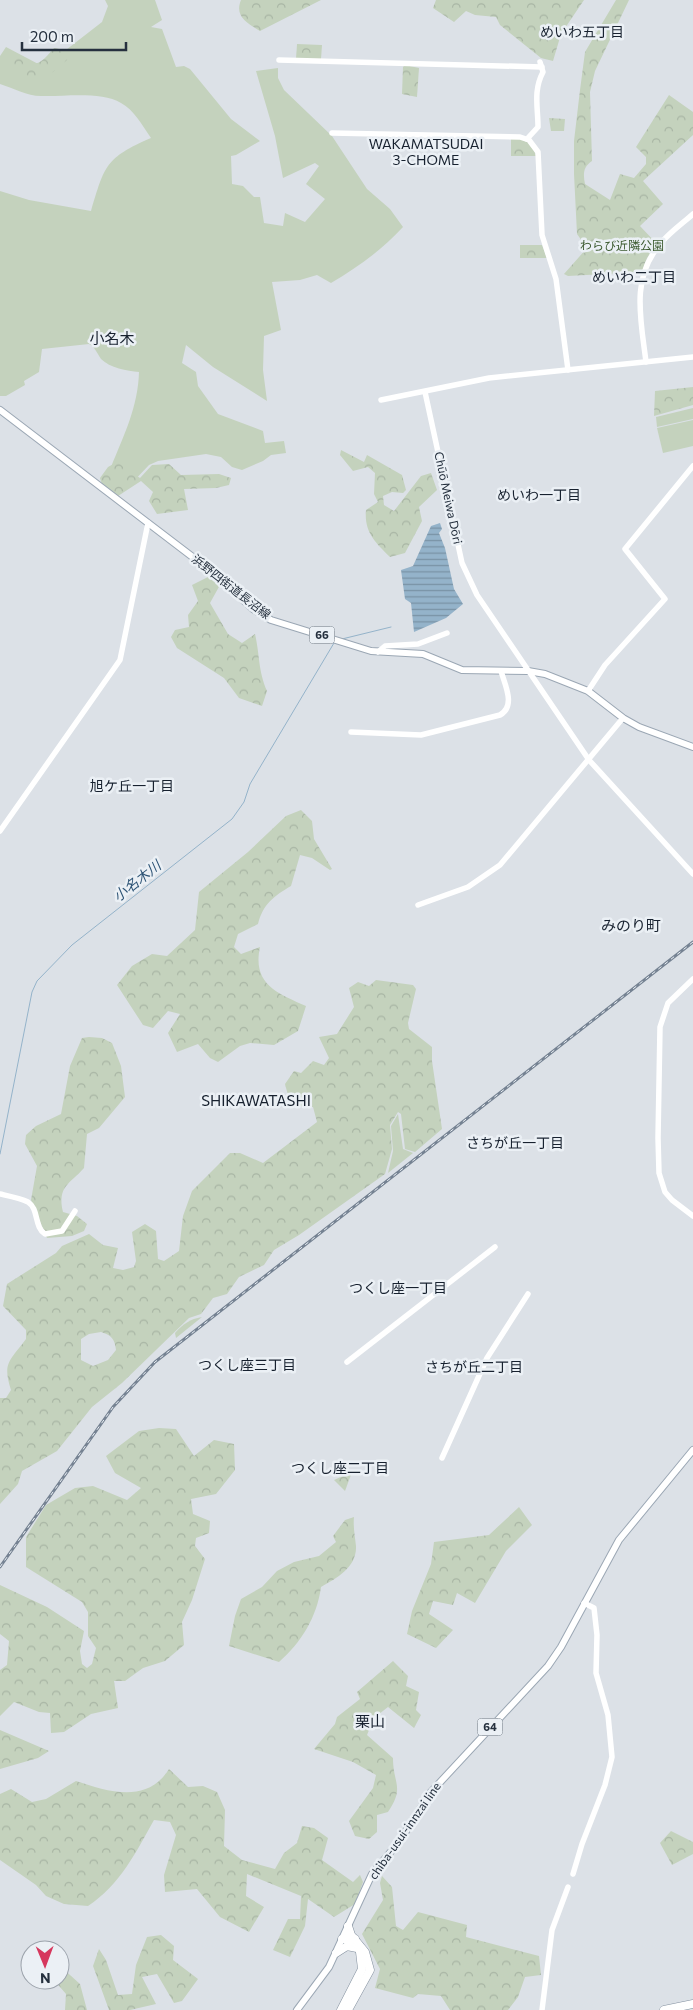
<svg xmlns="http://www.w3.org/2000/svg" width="693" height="2010" font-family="Commissioner,'Noto Sans JP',sans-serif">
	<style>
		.grass { fill: #c4d2bd }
		.forest { fill: url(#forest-crowns); fill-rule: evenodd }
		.water { fill: url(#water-rules) }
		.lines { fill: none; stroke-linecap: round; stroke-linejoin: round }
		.stream { stroke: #94b3ca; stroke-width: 1 }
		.primary-casing { stroke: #9ba7b4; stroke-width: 8 }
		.highway-casing { stroke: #83909f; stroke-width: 9 }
		.secondary { stroke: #fff; stroke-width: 5.5 }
		.primary { stroke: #fff; stroke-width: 6 }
		.highway { stroke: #fff; stroke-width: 8 }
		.rail-casing { stroke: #758292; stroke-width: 3 }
		.rail { stroke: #ebf0f5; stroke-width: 1; stroke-dasharray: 4; stroke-linecap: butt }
		.labels { text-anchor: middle; stroke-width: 5; stroke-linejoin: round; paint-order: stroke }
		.shield { fill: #ebf0f5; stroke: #606a75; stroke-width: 1 }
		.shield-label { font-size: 11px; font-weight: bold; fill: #25303e }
		.park-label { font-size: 12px; fill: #3d5b31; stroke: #ebf0f5 }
		.street-label { font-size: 12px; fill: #25303e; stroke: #ebf0f5 }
		.neighbourhood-label { font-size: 14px; fill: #17212f; stroke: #ebf0f5 }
		.water-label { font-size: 14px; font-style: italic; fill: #2d5375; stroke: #ebf0f5 }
		.quarter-label { font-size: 15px; fill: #17212f; stroke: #ebf0f5 }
	</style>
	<defs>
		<pattern id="forest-crowns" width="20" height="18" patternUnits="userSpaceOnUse" patternTransform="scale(1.25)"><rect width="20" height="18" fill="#c4d2bd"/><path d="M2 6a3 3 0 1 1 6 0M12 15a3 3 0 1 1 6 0" fill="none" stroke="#a8b5a4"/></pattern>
		<pattern id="water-rules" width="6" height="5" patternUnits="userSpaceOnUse" patternTransform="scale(1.25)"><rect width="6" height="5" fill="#94b3ca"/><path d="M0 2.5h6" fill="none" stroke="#7992a5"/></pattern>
	</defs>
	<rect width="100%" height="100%" fill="#dce1e7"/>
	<g class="grass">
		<path d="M105,0H155L162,20L151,27L162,29L176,67L184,66L190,69L231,119L260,141L236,155L231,156L232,184L243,186L254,197H260L264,223L283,226L285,213L305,222L325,199L306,184L319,166L315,163L283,178L275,136L256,71L278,68V78L284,90L332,136L367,189L390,209L403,227C382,250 358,267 331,283L317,275L300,280L272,282L281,330L264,336L263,370L267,401L213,367L186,345L182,363L196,372L198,386L218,414L263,431L265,443L284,441L286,453L271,455L263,461L242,470L232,467L221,457L206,454L158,461L149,465L130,485L111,467C124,435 138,407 139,372C127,371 110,368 101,359C97,353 95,347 89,344L42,349L39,372L24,381L25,385L6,396H0V191L29,200L91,211C105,165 105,158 151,138C142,125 134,110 121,103C101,91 63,97 41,96C27,96 13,88 0,84V56L6,47L44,67L102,22L108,6Z"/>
		<polygon points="693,408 693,419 657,427 656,417"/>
		<polygon points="693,420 693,446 663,453 657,428"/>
		<polygon points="398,1114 403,1149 413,1153 388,1173 393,1151 391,1126"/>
		<path d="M202,1317L176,1338L175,1333C183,1324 190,1319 202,1317Z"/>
	</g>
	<g class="forest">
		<path d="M241,0H321L260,31C248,23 234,17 241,0Z"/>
		<polygon points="436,0 584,0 561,34 553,61 541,58 500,25 496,17 475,15 466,11 454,22 433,8"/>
		<path d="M616,0H629L595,71L590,92L592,161C583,167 583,174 585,184L610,200L620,174L634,178L646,164V157L636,147L669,95L693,112V135L643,181L663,204L640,226L657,244L647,258L642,272L568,276L564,274L587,248L577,234L574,174V141L580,90L585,52Z"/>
		<polygon points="297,44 322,45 321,59 296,59"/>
		<path d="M54,48L65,50L68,55L67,60L35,87L9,68V56C35,55 29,78 54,48Z"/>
		<polygon points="405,65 419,68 417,97 402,94 403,67"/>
		<polygon points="549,118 565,119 564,131 551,131"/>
		<polygon points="511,138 520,139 532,144 536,156 511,156"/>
		<polygon points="520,245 542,245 547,258 520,258"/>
		<polygon points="693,387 693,405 654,416 655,391"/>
		<path d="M341,450L364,462L367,455L402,475L406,490L403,493L392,492L383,496L384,505L394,511L421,476L431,473L437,490L419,507L422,521L405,553L390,557C375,542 364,532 366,510L378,502L374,494L375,473L368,467L353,471L340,455Z"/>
		<path d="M117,462L140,478L152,465L169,464L181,475L219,474L231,478L229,485L216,488L184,489L188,510L157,514L149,501L153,492L141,481L118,496C110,492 102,488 100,478L108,467Z"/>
		<path d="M210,576L220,585L210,603L228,634L242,643L255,634C260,656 258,670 267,691L262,706L239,698L224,678L177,648L171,637L175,630L189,627L188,615L198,601L192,585Z"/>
		<path d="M301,810L312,821L314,839L332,869L330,870L312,858L300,855L291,886C274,896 263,904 258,924L238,934L234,947L241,954L260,947C252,984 277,993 306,1006L298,1031L274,1045L250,1043L240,1046L218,1062L210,1058L198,1044L177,1052L168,1033L180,1014L168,1011L153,1028L143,1025L117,985L132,966L152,954L167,956L195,930L199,892L248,852L286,816Z"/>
		<path d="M376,980L413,985L416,989L408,1023L409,1029L432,1047V1061L442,1129L415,1152L405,1149L401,1114L398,1112L390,1125L392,1149L385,1174L299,1235L274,1250L264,1265L239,1277L227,1294L213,1298L201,1314L189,1318L122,1383L92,1407L57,1451L22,1471L18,1484L0,1504V1398H6L11,1390C2,1362 10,1361 26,1339V1330L3,1306L7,1284L56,1253L62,1246L89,1234L103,1245L118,1248L113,1268L123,1270L134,1267L136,1261L132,1232L145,1224L156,1231L158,1259L164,1261L179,1251L183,1216L192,1191L230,1153H240L263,1163L317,1122L313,1107C293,1107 290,1104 285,1084L294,1071L301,1073L313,1061L324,1065L329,1058L319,1037L337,1034L354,1007L349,988L358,982L369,986ZM101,1332C111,1335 115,1339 116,1350L108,1360L93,1366L81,1360V1339L89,1334Z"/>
		<path d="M89,1037L102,1038L112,1043L121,1066L125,1097L99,1128L87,1134L84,1168C70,1184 57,1186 63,1212L77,1216L87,1224L84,1231L72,1236L47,1238L31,1200L37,1166L25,1144L26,1135L36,1126L61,1114L70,1066L82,1038Z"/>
		<polygon points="159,1428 176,1429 194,1456 214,1440 234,1444 235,1470 216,1494 191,1499 193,1514 210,1521 209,1533 196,1538 195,1546 205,1559 192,1600 182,1622 184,1645 165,1661 143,1668 125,1681 114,1681 118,1708 91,1714 64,1732 51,1733 50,1713 39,1712 14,1702 0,1716 0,1670 7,1665 9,1641 0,1634 0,1585 47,1607 84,1631 80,1651 82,1664 87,1668 92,1664 96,1648 88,1636 88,1612 82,1602 26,1567 26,1537 46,1505 75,1488 93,1486 127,1500 141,1488 115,1473 106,1456 139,1431"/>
		<polygon points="352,1472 345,1491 334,1480"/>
		<polygon points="519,1507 532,1525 506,1551 475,1603 457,1593 453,1605 433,1601 429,1614 453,1630 436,1648 407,1634 412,1611 431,1564 434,1542 489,1535"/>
		<path d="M354,1517C353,1527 355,1536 356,1546C357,1567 337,1578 321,1587C317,1617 301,1643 279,1662L229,1646L235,1616L241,1599L262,1587L277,1571L294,1562L319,1556L336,1542L333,1536L345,1520Z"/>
		<path d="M393,1661L408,1676L406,1686L419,1692L416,1710L421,1715L414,1728L388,1707L374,1718L367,1735L393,1758C393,1784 405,1787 388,1812L377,1815V1832L369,1839L355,1836L349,1821L373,1788L376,1775L353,1762L314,1749L335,1724L337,1717L360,1699L357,1692Z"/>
		<polygon points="0,1730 49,1751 38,1758 0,1769"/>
		<path d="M169,1769L188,1787L203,1786L217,1792L225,1810L224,1846L242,1860L275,1869L284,1853L297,1843L302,1826L314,1828L328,1838L322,1860L353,1882L360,1875L363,1882L355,1904L334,1917L308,1899L305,1926L290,1957L273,1950L288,1919H300L301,1896L247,1874L246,1896L264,1907L249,1932L220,1917L197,1889L165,1892L164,1875L176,1835L170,1822L154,1820C136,1852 120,1885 88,1906L64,1904L46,1896L36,1885L0,1860V1794L11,1789L32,1802L46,1799L76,1781C109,1792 147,1804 169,1769Z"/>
		<polygon points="671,1831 693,1842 693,1854 672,1865 660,1843"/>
		<polygon points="382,1876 392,1887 396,1926 403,1930 418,1912 467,1925 466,1937 539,1956 541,1975 525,1977 518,1997 508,2010 450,2010 441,1996 418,1994 413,1998 375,1988 380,1969 362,1934 383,1900 380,1883"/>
		<polygon points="161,1935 174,1946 173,1960 198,1979 182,2001 174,2003 157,1974 142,1977 156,2004 130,2010 109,2010 93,1966 99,1949 106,1960 118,1995 132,1994 136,1965 147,1937"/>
		<polygon points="60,1966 80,1984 87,2010 65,2010 66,1994 54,1980 60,1980"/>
	</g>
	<polygon class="water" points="440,523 442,529 439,533 445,548 454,589 463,604 446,618 414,632 411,603 405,599 401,570 413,566 431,526"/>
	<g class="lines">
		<g class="stream">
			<polyline points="342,639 391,627"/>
			<polyline points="0,1154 32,992 37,981 72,945 232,819 244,802 250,784 334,643"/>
		</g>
		<defs>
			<g id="primary">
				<polyline points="0,410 211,571 253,609 271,620 371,651 423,654 462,670 528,671 545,674 588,691 623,718 639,727 693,747"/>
				<polyline points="297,2010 329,1967 372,1874 399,1842 431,1792 548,1666 561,1647 619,1540 693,1450"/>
			</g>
			<g id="highway">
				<polyline points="342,1939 355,1939"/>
				<polyline points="336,1953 347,1946 357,1948"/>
				<polyline points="341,2010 362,1969 360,1952"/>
				<polyline points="348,2010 370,1970 365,1952 351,1935 348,1926"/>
				<polyline points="664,2010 693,2004"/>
			</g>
		</defs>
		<use href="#primary" class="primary-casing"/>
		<use href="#highway" class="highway-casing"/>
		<g class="secondary">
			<polyline points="279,60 542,67"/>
			<polyline points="332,133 520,137 529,140 538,152 542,235 556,279 568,370"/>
			<path d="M527,139L538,127C538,107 533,91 543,72L540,62"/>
			<path d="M646,362C641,320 630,278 661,243C670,232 683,223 693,214"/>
			<polyline points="425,392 462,563 477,595 589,760 693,874"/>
			<polyline points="381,400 489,378 693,357"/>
			<polyline points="378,652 385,646 418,644 447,633"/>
			<polyline points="588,691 605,665 665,599 625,549 693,466"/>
			<path d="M351,732L421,735L500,715C516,706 505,685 501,671"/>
			<polyline points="0,831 120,660 148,523"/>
			<polyline points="418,905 468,887 500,865 623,718"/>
			<polyline points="693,979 668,1003 660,1027 658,1138 659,1173 665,1192 672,1200 693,1216"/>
			<path d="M0,1194C9,1196 20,1198 28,1202C39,1209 34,1227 45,1234L62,1231L75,1211"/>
			<polyline points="347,1362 495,1247"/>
			<polyline points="442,1458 487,1358 528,1294"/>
			<polyline points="573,1874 582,1844 605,1785 612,1757 608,1715 596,1673 597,1635 594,1608 584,1603"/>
			<polyline points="542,2010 552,1930 568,1887"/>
		</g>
		<use href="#primary" class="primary"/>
		<use href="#highway" class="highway"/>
		<defs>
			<polyline id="rail" points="0,1567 113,1407 155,1362 693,942"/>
		</defs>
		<use href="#rail" class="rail-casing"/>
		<use href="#rail" class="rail"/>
	</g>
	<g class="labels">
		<g class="shield">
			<rect x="309.5" y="626.5" width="25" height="17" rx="4"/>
			<rect x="477.5" y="1718.5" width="25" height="17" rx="4"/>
		</g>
		<g class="shield-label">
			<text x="322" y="639">66</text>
			<text x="490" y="1731">64</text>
		</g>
		<g class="park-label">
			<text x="622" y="250">わらび近隣公園</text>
		</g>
		<g class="street-label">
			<text transform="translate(448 498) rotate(78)" y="4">Chūō Meiwa Dōri</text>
			<text transform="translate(231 587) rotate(38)" y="4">浜野四街道長沼線</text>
			<text transform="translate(405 1831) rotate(-55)" y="4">chiba-usui-innzai line</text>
		</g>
		<g class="neighbourhood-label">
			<text x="582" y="37">めいわ五丁目</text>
			<text x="426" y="149">WAKAMATSUDAI<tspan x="426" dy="16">3-CHOME</tspan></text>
			<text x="634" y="282">めいわ二丁目</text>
			<text x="539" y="500">めいわ一丁目</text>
			<text x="132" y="791">旭ケ丘一丁目</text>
			<text x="515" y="1148">さちが丘一丁目</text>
			<text x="398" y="1293">つくし座一丁目</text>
			<text x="247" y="1370">つくし座三丁目</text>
			<text x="474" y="1372">さちが丘二丁目</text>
			<text x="340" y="1473">つくし座二丁目</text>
		</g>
		<g class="water-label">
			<text transform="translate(137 881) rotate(-38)" y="5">小名木川</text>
		</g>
		<g class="quarter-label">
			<text x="112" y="344">小名木</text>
			<text x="631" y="931">みのり町</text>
			<text x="256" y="1106">SHIKAWATASHI</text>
			<text x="370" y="1727">栗山</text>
		</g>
	</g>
	<g transform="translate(45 1965) rotate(179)"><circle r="24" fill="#ebf0f5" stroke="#9ca3ac"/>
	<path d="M0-4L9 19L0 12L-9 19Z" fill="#d6375d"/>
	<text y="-8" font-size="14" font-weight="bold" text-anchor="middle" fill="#25303e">N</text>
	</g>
	<path d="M22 42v8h104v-8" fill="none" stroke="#25303e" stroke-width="2.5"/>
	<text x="30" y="42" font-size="15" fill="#25303e" stroke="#ebf0f5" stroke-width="4" paint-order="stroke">200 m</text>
</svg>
